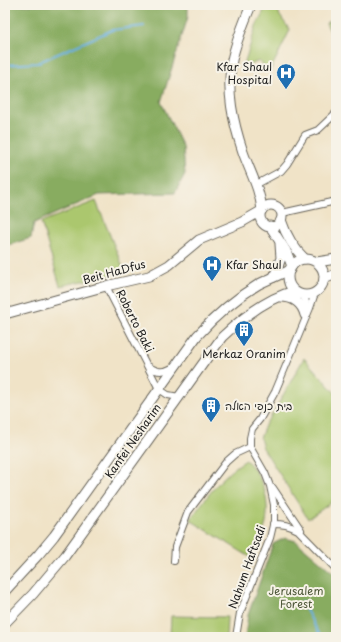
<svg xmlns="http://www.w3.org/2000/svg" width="341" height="642" font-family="'Playpen Sans','Playpen Sans Hebrew',sans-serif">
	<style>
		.green { fill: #abc76e; stroke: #647245 }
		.forest { fill: #88ac61; stroke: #52643e }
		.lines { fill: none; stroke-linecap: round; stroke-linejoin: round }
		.stream { stroke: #69b0e0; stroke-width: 2 }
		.street-casing { stroke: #666258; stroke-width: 8 }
		.secondary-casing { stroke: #666258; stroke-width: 11 }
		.street { stroke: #fff; stroke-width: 6 }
		.secondary { stroke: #fff; stroke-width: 9 }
		.labels { text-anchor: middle; stroke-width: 4; stroke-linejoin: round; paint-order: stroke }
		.poi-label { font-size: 11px; fill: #1c1c1c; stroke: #f7f3e8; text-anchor: start }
		.street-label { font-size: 11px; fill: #1c1c1c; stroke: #f7f3e8 }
		.park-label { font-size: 11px; fill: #4e5839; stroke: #f7f3e8 }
	</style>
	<rect width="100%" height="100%" fill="#f7f3e8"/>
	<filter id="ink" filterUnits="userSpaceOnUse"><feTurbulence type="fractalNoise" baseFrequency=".025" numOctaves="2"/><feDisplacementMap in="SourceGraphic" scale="8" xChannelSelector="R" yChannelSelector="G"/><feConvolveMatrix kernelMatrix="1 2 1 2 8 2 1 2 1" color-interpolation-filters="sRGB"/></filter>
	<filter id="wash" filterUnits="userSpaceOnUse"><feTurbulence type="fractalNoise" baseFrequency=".012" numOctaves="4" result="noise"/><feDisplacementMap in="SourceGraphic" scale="16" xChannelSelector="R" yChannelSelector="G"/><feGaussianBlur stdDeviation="0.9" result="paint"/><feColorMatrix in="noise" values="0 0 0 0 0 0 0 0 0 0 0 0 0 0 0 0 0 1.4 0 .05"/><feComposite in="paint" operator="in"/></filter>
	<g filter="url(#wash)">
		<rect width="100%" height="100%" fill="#f0e3c7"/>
		<g class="green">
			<polygon points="267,5 276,5 280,16 290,30 270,71 259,61 243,68 256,26"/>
			<polygon points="336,18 336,44 326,23"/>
			<polygon points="96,201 125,272 60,286 41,222"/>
			<polygon points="304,358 336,394 336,499 308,519 263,448 260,438 266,423 273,413"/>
			<path d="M246,460C263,476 270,500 266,523C264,533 255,547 250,557L190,520C206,498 222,474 246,460Z"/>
			<polygon points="171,616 227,617 226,637 170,637"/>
		</g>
		<g class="forest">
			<polygon points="5,5 188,5 188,17 161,102 183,147 185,174 175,193 99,195 34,223 31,238 5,246"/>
			<polygon points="285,538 296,541 336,575 336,637 245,637 248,615 273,544"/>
		</g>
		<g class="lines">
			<g class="stream">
				<polyline points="5,65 37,63 112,30 144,26"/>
				<polyline points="301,601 321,637"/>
			</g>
		</g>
	</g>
	<g filter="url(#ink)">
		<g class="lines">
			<defs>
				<g id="street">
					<polyline points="257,184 281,171 287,164 305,135 318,130 336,113"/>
					<polyline points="282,213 336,201"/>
					<polyline points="106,286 159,389 168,395 179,397"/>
					<polyline points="303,295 306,302 305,313"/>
					<path d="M148,366C156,372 163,373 172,368"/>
					<polyline points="273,488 301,530"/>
					<path d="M273,524C283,524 289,525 298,530L336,569"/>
					<polyline points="174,561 175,547 188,512 226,462 235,454 250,447"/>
					<polyline points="236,637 240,613 270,538 274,521 274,505 270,486 265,473 250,447 250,438 252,429 260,419 275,392 310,308 315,293"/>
				</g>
				<g id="secondary">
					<path d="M251,5C244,23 236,41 232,60C226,91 233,122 243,152C250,172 260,189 262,210"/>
					<circle cx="271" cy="216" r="11"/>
					<path d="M281,220C286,235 293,248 305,259"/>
					<polyline points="270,226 286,251 292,266"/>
					<circle cx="306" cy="277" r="18"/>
					<polyline points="317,262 336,259"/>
					<polyline points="274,277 281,258 280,244"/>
					<polyline points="324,279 336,274"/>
					<path d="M281,297C293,297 302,303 305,315"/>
					<polyline points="5,314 106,286 149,276 169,265 199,240 242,222 261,211"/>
					<path d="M5,591L39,554L54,536L197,336C215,316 236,298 259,284C269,279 279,275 290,270"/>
					<path d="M5,623L33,594L65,556L222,337C242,318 267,298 294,291"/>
				</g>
			</defs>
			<use href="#street" class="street-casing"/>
			<use href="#secondary" class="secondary-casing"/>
			<use href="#street" class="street"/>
			<use href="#secondary" class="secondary"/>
		</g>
	</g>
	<defs>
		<symbol id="hospital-pin" viewBox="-11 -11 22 30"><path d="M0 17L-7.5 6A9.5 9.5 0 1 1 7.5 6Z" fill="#1f6fb2" stroke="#f7f3e8"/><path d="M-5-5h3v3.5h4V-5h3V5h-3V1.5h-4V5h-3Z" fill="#fff"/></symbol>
		<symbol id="building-pin" viewBox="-11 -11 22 30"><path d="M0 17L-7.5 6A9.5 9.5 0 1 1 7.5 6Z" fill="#1f6fb2" stroke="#f7f3e8"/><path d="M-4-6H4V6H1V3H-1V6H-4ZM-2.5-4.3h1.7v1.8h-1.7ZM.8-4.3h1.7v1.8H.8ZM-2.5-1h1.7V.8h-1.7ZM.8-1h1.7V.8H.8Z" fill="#fff"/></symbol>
	</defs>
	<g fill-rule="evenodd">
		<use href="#hospital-pin" x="275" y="62" width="22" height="30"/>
		<use href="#hospital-pin" x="201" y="254" width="22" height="30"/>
		<use href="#building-pin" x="233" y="319" width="22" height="30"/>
		<use href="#building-pin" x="200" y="395" width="22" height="30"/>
	</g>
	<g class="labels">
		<g class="poi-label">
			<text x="272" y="71" text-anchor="end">Kfar Shaul<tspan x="272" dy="13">Hospital</tspan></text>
			<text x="226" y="269">Kfar Shaul</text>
			<text x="244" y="358" text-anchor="middle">Merkaz Oranim</text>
			<text x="225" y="410">בית כנפי האלה</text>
		</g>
		<g class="street-label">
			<text transform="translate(114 272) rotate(-15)" y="4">Beit HaDfus</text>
			<text transform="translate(135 321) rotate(63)" y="4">Roberto Baki</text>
			<text transform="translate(133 441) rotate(-55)" y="4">Kanfei Nesharim</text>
			<text transform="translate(247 567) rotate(-70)" y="4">Nahum Haftsadi</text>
		</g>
		<g class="park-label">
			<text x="296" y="595">Jerusalem<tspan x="296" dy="13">Forest</tspan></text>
		</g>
	</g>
	<rect width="341" height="642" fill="none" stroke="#f7f3e8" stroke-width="20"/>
</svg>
